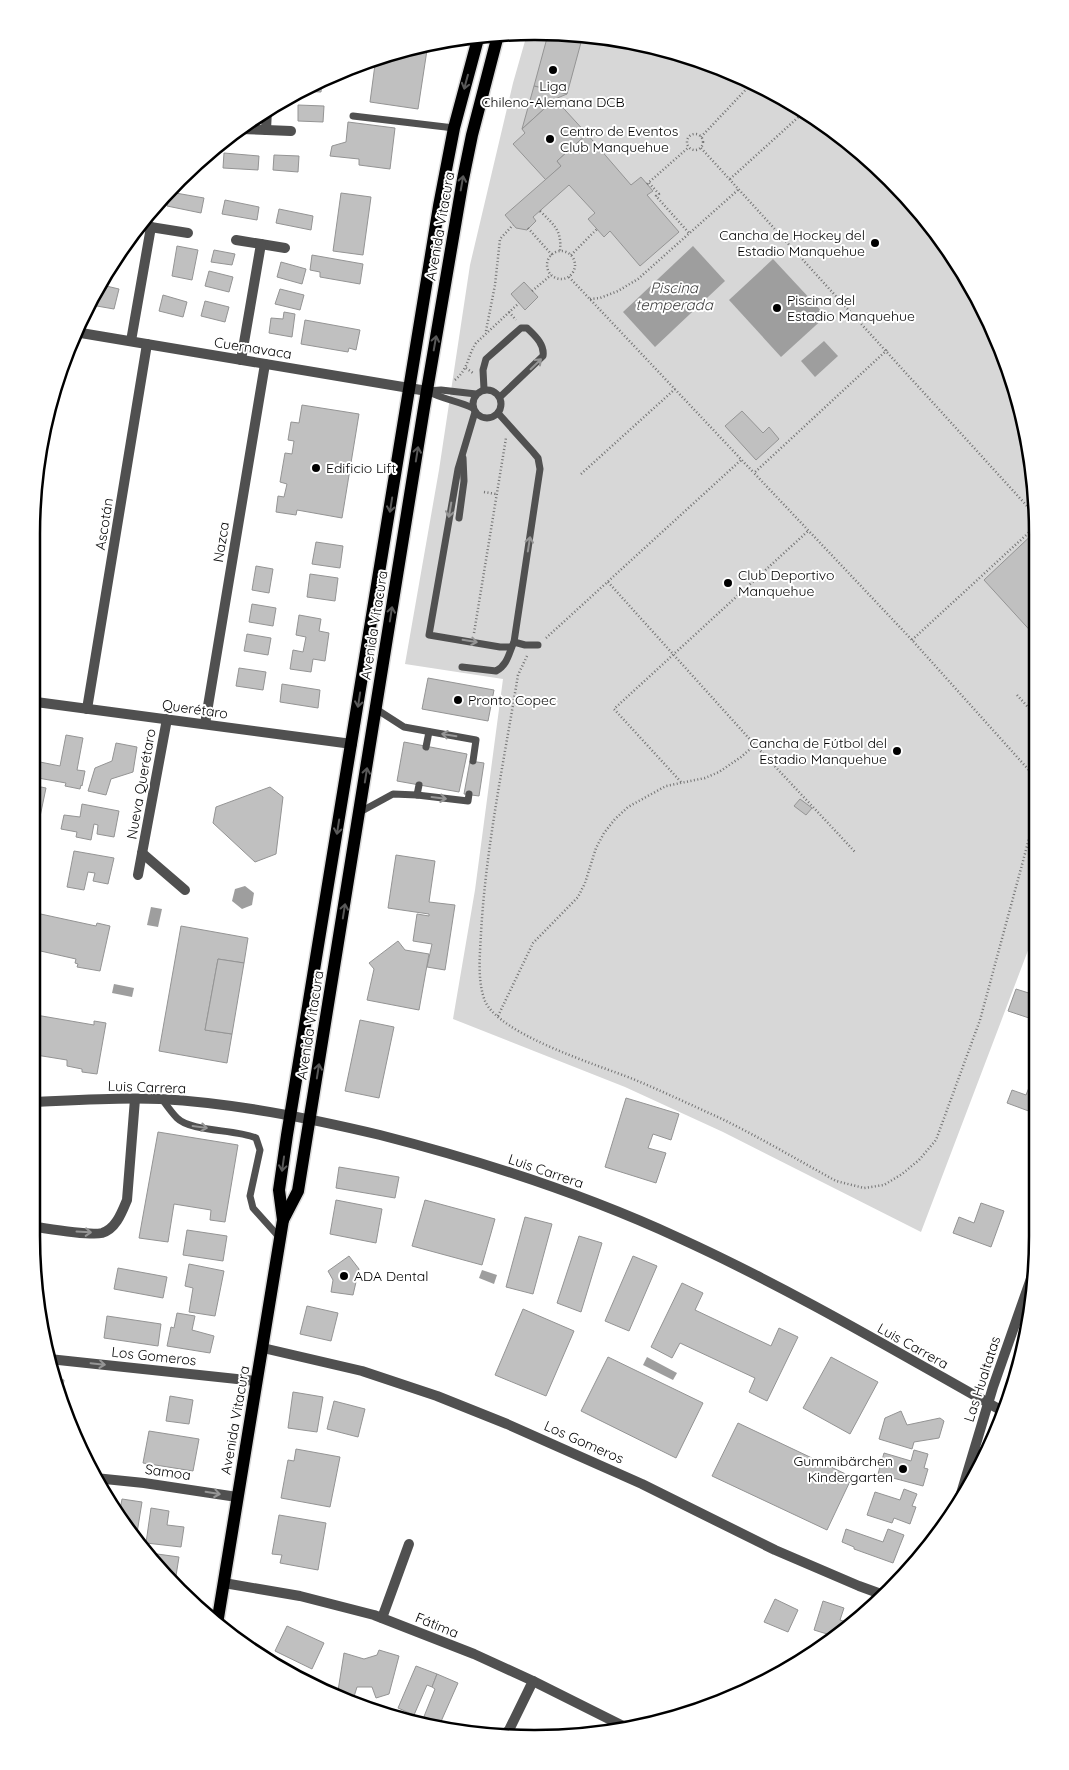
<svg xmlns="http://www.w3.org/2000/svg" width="1069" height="1770" font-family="Quicksand,sans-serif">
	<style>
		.green { fill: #d7d7d7 }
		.water { fill: #9e9e9e }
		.building { fill: #c0c0c0; stroke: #949494 }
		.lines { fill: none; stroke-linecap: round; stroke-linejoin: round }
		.primary-casing { stroke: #dbdbdb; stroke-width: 15 }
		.path { stroke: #727272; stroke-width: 2.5; stroke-dasharray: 1 2.5; stroke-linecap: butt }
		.service { stroke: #505050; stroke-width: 7 }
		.minor { stroke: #505050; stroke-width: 10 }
		.tertiary { stroke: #505050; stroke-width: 10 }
		.primary { stroke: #000; stroke-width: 12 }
		.oneway { stroke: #595959 }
		.oneway2 { stroke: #969696 }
		.poi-dot { fill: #000; stroke: #fff; stroke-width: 2 }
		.labels { text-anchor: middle; stroke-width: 4; stroke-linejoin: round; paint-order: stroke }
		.poi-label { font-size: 14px; fill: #000; stroke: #fff; text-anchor: start }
		.street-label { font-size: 14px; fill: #000; stroke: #fff }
		.water-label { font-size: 15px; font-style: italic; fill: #3f3f3f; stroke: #fff }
		.rim { fill: none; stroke: #000; stroke-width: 2.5 }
	</style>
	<rect width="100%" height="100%" fill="#fff"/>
	<polygon class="green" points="567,32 664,48 757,83 841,135 913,203 970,283 1021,404 1037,501 1035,932 921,1232 723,1132 625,1087 453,1019 475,890 503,679 405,664 439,470 470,265 513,83 527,34"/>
	<g class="water">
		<polygon points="693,246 725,281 655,347 623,312"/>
		<polygon points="773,259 826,316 781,357 729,300"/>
		<polygon points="824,341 838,356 815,377 801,361"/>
		<polygon points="245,886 254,893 252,905 242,909 232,901 235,889"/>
		<polygon points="151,907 162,909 158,927 147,925"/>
		<polygon points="114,984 134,988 132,997 112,993"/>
		<polygon points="482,1270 497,1275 494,1284 479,1278"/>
		<polygon points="647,1357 677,1373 673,1380 643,1365"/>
	</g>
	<g class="building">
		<polygon points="567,32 583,35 567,94 534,86 547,38 555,40 557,33"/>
		<polygon points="415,48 427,50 418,109 370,102 376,57"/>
		<polygon points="356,65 356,73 341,72"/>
		<polygon points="322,81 321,92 301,91"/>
		<polygon points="534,86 567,94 555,99 522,129"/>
		<polygon points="555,99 587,134 557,161 561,166 546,180 513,144 525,133 522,129"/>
		<polygon points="298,105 324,106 323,122 298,121"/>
		<polygon points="348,122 395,128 390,169 359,165 359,159 330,156 332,146 346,142"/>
		<polygon points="587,134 631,185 641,177 653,191 647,195 679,232 640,266 610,231 604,237 588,219 595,213 569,185 533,217 536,221 527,230 516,228 505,215 561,166 557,161"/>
		<polygon points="224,153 259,156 258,170 223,168"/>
		<polygon points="274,155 299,156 298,172 273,170"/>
		<polygon points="202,157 201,168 192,168"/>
		<polygon points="170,192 204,198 201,213 167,206"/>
		<polygon points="341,193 371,197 363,255 333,251"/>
		<polygon points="225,200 259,207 257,220 222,214"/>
		<polygon points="279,209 313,216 311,230 276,223"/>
		<polygon points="177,246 198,250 192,280 172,276"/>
		<polygon points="214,250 235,254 232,265 211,262"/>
		<polygon points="312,255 363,264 360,284 320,277 320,272 310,270"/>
		<polygon points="117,260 114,274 110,273"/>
		<polygon points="281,262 306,269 302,284 277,277"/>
		<polygon points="209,271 233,277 229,292 205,286"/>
		<polygon points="524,282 538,297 525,310 511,294"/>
		<polygon points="102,285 119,289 114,309 91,305"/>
		<polygon points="280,289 304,295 300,310 275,304"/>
		<polygon points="163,295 187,302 183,317 159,311"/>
		<polygon points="205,301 229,307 225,322 201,316"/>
		<polygon points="284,312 295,314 292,337 269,333 271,318 283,319"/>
		<polygon points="305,320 360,330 356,350 349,348 348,352 301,344"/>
		<polygon points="302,405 359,414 342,518 297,510 296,515 276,512 278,496 284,497 287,484 280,482 285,453 292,454 294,441 288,440 291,422 299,423"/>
		<polygon points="742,411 763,433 769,427 779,439 756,460 725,426"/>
		<polygon points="1037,530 1036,637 984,580"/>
		<polygon points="316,542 343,546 340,568 312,564"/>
		<polygon points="256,566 273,569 269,593 252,590"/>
		<polygon points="310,574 338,578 335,601 307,597"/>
		<polygon points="252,604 276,608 273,626 249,622"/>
		<polygon points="299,615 321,619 319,631 329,633 325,661 313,659 311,672 290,669 293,650 303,652 306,637 296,635"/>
		<polygon points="247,634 271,638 268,655 244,651"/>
		<polygon points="239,668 266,672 263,690 236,686"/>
		<polygon points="428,678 494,690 488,721 422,709"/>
		<polygon points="282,684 320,690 318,708 280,702"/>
		<polygon points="66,735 83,738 77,770 85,771 82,786 81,785 80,789 65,786 66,783 38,778 40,762 60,766"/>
		<polygon points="404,742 467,754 459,792 397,781"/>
		<polygon points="116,743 137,747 133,772 111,779 106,795 88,791 95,768 112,761"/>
		<polygon points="470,761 484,763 479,796 464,794"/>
		<polygon points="36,786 46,788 37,831 36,830"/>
		<polygon points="270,787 283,797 276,854 255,862 213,823 216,807"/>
		<polygon points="800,799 812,808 806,815 794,806"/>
		<polygon points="82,804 119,811 114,837 97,834 98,825 94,824 91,840 76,837 77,832 61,829 64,815 80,817"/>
		<polygon points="74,851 114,858 108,884 93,881 95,873 88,872 84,890 67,887"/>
		<polygon points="396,855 435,861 429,902 455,905 445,970 427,967 432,944 413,941 417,914 429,916 429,914 388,908"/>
		<polygon points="36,913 96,926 97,923 110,926 100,971 77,967 78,964 75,963 76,959 36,950"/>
		<polygon points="181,926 248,938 244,963 218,959 205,1030 232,1034 227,1063 159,1051"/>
		<polygon points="398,941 405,950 429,954 419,1010 367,1000 374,969 369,963"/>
		<polygon points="1035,941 1035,960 1029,958"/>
		<polygon points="218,959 244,963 232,1034 205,1030"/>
		<polygon points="1016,989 1035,995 1035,1020 1008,1011"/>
		<polygon points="36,1015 94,1025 94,1021 106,1023 97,1074 82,1072 82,1069 67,1066 67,1060 36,1055"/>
		<polygon points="360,1020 394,1027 379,1098 345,1091"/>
		<polygon points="1032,1080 1034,1081 1034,1113 1007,1103 1012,1090 1026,1095"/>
		<polygon points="626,1098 679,1114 671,1140 653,1134 648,1148 666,1153 656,1183 605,1167"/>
		<polygon points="158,1132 238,1145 225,1222 210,1220 211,1210 174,1204 168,1242 139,1238"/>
		<polygon points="339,1167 399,1177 395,1198 336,1188"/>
		<polygon points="336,1200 382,1209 376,1243 330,1234"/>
		<polygon points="425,1200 495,1219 482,1265 412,1246"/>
		<polygon points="981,1203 1004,1211 991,1247 953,1233 959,1217 974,1223"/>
		<polygon points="525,1217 552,1224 533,1294 506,1287"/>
		<polygon points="187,1230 227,1236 223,1261 183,1255"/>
		<polygon points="579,1236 602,1243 581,1312 557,1303"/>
		<polygon points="349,1256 359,1269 353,1295 331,1292 333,1280 328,1271"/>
		<polygon points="633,1256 657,1266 629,1331 605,1321"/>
		<polygon points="189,1264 224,1271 215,1316 189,1312 193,1288 185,1286"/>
		<polygon points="118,1268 167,1277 163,1298 114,1289"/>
		<polygon points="682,1283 703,1293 695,1310 771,1346 779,1328 798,1337 767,1401 749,1392 755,1378 680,1343 672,1358 651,1347"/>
		<polygon points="307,1306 338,1313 331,1341 300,1334"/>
		<polygon points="523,1309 574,1331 546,1396 495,1375"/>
		<polygon points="177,1313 195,1316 192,1330 214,1336 210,1353 167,1346 171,1327 174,1328"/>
		<polygon points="107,1316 161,1324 158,1346 104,1338"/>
		<polygon points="608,1357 703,1403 676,1458 581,1411"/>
		<polygon points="831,1357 878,1382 850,1434 803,1408"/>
		<polygon points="53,1378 64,1380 61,1399 58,1397"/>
		<polygon points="293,1392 323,1397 317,1432 288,1428"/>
		<polygon points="170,1396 193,1400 189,1424 166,1421"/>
		<polygon points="334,1401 365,1409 358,1437 327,1429"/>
		<polygon points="901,1411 907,1425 940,1418 944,1421 939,1438 914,1442 912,1449 879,1439 885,1418"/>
		<polygon points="738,1423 852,1477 827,1530 712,1476"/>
		<polygon points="149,1431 199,1439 193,1471 143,1463"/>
		<polygon points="296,1449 340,1457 330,1507 281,1498 288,1460 294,1461"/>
		<polygon points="914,1450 928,1454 924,1468 928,1469 923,1486 878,1474 884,1453 911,1461"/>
		<polygon points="904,1489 917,1494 912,1506 916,1507 910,1524 894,1518 892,1523 867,1515 875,1492 900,1500"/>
		<polygon points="122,1499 142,1502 137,1533 129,1532 119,1516"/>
		<polygon points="151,1508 169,1511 167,1525 184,1527 181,1547 146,1543"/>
		<polygon points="279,1515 326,1523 318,1570 280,1563 282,1555 272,1554"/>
		<polygon points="846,1529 883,1542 888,1529 904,1535 893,1563 854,1549 854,1547 842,1542"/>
		<polygon points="150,1553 179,1557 175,1582 150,1556"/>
		<polygon points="775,1599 798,1610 788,1632 764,1622"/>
		<polygon points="823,1601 844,1608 840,1620 852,1624 837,1637 814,1630"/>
		<polygon points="287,1626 324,1643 312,1669 275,1651"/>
		<polygon points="379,1650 399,1656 389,1694 376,1698 372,1687 357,1687 352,1703 337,1697 344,1653 364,1659 377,1655"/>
		<polygon points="416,1666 437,1674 432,1687 427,1685 414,1715 398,1708"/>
		<polygon points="437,1674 458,1683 439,1726 423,1719 435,1689 432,1687"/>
		<polygon points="294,1676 307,1678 306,1683"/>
	</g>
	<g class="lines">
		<defs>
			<g id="primary">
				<polyline points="283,1220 298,1191 424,408 463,179 472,135 498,35"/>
				<polyline points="217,1624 283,1220 279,1190 287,1135 439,206 454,128 479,35"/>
			</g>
		</defs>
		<use href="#primary" class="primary-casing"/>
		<g class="path">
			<circle cx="695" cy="142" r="8"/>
			<polyline points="701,137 753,82"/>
			<polyline points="701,148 1037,517"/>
			<polyline points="730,179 804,112"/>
			<polyline points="649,183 659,194 656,196 689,233"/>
			<polyline points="647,184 689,147"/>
			<path d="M540,211C554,225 562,230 560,251"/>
			<polyline points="528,228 552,255"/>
			<circle cx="561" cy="265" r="14"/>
			<polyline points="571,255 597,229"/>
			<polyline points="569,277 754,473"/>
			<polyline points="532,291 551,275"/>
			<polyline points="590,299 600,298 618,291 638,279 739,189"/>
			<polyline points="509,312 516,320"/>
			<polyline points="486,331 495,285 500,239 513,225"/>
			<polyline points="887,350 754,473 912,640 1036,778"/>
			<polyline points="466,368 473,373"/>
			<path d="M455,380C469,368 467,357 476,343L519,303"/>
			<polyline points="581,474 675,389"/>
			<polyline points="484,492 496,494"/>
			<polyline points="1028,507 1036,499"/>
			<polyline points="608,582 755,745 856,853"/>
			<polyline points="474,633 506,438"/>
			<polyline points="546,638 741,460"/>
			<polyline points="912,640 1037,525"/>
			<path d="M527,656L518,675C504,761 486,846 481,933C480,954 477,981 485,1001C500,1035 598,1065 633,1079C662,1091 691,1105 720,1118C759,1137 798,1160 836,1181L864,1188L884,1185L902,1174L919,1160L936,1140L980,1020L1033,824L1035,808"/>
			<polyline points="1017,695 1036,716"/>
			<polyline points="681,782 614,709 808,531"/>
			<polyline points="498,1016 533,943 578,897 585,883 596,848 604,833 615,819 628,807 666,786 705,778 719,772 741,757 755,745"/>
		</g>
		<g class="service">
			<polyline points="353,116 454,128"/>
			<path d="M484,389L483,370L486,359L521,328H527C534,335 545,344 543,356L500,397"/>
			<circle cx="487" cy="404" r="14"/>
			<polyline points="427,391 441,390 476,394"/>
			<path d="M427,391C442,399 458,401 473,408"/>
			<polyline points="475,412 458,469 429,635 500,647 511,647"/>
			<polyline points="459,518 464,481 463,458"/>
			<polyline points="514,642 525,645 538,645"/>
			<path d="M462,667L496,671C508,665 509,652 514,642L540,469L538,458L533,452L498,413"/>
			<polyline points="376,709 404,727 476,740 473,761"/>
			<polyline points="426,747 429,732"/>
			<polyline points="417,795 419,785"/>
			<polyline points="360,812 393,794 417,795 468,801 469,794"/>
			<path d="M162,1099C167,1106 172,1113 177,1118C191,1132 235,1129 256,1138L260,1150L250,1196L253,1208L280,1238"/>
		</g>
		<g class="minor">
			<polyline points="241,129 291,131"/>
			<polyline points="266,130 267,110"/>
			<polyline points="138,225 188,233"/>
			<polyline points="236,240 285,248"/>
			<polyline points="75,332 427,391"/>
			<polyline points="131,341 151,227"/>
			<polyline points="241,360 261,244"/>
			<polyline points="36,702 352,744"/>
			<polyline points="87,709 147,344"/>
			<polyline points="205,724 265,364"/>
			<polyline points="142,853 185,890"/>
			<polyline points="138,875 167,719"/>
			<path d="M36,1227C50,1229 89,1236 102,1233C116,1229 122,1212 127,1200L135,1099"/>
			<polyline points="263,1348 362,1371 437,1396 507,1424 642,1484 775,1550 859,1586 881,1594"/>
			<polyline points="49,1359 256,1381"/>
			<polyline points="95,1478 144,1483 237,1497"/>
			<polyline points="224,1583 300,1596 374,1615 474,1654 533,1681 627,1728"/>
			<polyline points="382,1618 409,1544"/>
			<polyline points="501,1737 509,1730 533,1681"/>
		</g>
		<g class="tertiary">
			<path d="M36,1102C77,1100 119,1097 160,1099C234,1103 308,1118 380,1135C482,1161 584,1194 679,1238C791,1289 897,1352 1004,1412"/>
			<polyline points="960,1497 993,1387 1034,1270"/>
		</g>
		<use href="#primary" class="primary"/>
	</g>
	<defs><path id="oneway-shaft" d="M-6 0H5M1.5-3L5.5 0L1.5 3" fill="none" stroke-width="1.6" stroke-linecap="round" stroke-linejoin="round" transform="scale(1.25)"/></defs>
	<g class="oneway">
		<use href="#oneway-shaft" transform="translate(466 82) rotate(105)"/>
		<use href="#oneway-shaft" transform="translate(462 183) rotate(-80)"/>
		<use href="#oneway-shaft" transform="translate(435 343) rotate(-80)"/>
		<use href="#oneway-shaft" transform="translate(417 454) rotate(-81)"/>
		<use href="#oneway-shaft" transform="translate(391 505) rotate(99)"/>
		<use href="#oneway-shaft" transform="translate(391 614) rotate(-81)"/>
		<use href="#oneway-shaft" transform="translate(359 700) rotate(99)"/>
		<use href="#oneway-shaft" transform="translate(366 775) rotate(-81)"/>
		<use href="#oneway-shaft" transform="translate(338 827) rotate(99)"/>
		<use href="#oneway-shaft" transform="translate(344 911) rotate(-81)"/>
		<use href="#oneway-shaft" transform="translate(318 1071) rotate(-81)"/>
		<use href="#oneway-shaft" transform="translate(283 1164) rotate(98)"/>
	</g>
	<g class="oneway2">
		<use href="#oneway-shaft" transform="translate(536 364) rotate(-44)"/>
		<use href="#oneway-shaft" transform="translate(450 510) rotate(100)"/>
		<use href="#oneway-shaft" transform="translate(529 544) rotate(-81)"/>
		<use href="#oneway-shaft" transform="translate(470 641) rotate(9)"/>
		<use href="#oneway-shaft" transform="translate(449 735) rotate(-171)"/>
		<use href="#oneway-shaft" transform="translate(439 798) rotate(7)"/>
		<use href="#oneway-shaft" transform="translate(200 1127) rotate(8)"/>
		<use href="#oneway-shaft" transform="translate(84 1232) rotate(3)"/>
		<use href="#oneway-shaft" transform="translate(98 1364) rotate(6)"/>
		<use href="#oneway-shaft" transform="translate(213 1493) rotate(9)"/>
	</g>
	<g class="poi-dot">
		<circle cx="553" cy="70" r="5"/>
		<circle cx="550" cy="139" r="5"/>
		<circle cx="875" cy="243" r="5"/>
		<circle cx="777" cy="308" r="5"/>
		<circle cx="316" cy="468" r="5"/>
		<circle cx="728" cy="583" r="5"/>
		<circle cx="458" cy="700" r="5"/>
		<circle cx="897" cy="751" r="5"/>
		<circle cx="344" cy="1276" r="5"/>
		<circle cx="903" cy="1469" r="5"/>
	</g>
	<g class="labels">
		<g class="poi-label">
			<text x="553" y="91" text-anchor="middle">Liga<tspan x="553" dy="16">Chileno-Alemana DCB</tspan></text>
			<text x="560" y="136">Centro de Eventos<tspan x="560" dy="16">Club Manquehue</tspan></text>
			<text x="865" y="240" text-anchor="end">Cancha de Hockey del<tspan x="865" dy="16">Estadio Manquehue</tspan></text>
			<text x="787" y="305">Piscina del<tspan x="787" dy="16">Estadio Manquehue</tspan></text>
			<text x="326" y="473">Edificio Lift</text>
			<text x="738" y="580">Club Deportivo<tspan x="738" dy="16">Manquehue</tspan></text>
			<text x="468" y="705">Pronto Copec</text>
			<text x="887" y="748" text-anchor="end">Cancha de Fútbol del<tspan x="887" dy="16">Estadio Manquehue</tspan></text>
			<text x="354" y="1281">ADA Dental</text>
			<text x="893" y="1466" text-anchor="end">Gummibärchen<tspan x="893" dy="16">Kindergarten</tspan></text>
		</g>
		<g class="street-label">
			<text transform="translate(440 226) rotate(-80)" y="5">Avenida Vitacura</text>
			<text transform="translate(253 348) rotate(9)" y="5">Cuernavaca</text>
			<text transform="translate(104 524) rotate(-81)" y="5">Ascotán</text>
			<text transform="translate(221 542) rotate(-81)" y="5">Nazca</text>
			<text transform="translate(374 625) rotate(-81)" y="5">Avenida Vitacura</text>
			<text transform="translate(195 709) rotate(8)" y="5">Querétaro</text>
			<text transform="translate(141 784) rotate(-80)" y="5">Nueva Querétaro</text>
			<text transform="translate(310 1025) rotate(-81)" y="5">Avenida Vitacura</text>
			<text transform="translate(147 1087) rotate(2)" y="5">Luis Carrera</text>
			<text transform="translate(546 1171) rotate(19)" y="5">Luis Carrera</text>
			<text transform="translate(913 1346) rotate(29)" y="5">Luis Carrera</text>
			<text transform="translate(154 1356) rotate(6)" y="5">Los Gomeros</text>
			<text transform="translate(982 1379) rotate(-72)" y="5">Las Hualtatas</text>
			<text transform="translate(235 1420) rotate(-80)" y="5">Avenida Vitacura</text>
			<text transform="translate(584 1442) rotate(24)" y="5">Los Gomeros</text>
			<text transform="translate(168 1472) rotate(8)" y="5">Samoa</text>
			<text transform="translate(437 1625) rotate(22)" y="5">Fátima</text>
		</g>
		<g class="water-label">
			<text x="674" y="293">Piscina<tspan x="674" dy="17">temperada</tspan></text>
		</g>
	</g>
	<path d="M0 0H1069V1770H0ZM534 40H535A494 494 0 0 1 1029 534V1236A494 494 0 0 1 535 1730H534A494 494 0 0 1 40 1236V534A494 494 0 0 1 534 40Z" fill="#fff" fill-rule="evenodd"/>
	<path class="rim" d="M534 40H535A494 494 0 0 1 1029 534V1236A494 494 0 0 1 535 1730H534A494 494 0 0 1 40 1236V534A494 494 0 0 1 534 40Z"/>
</svg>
